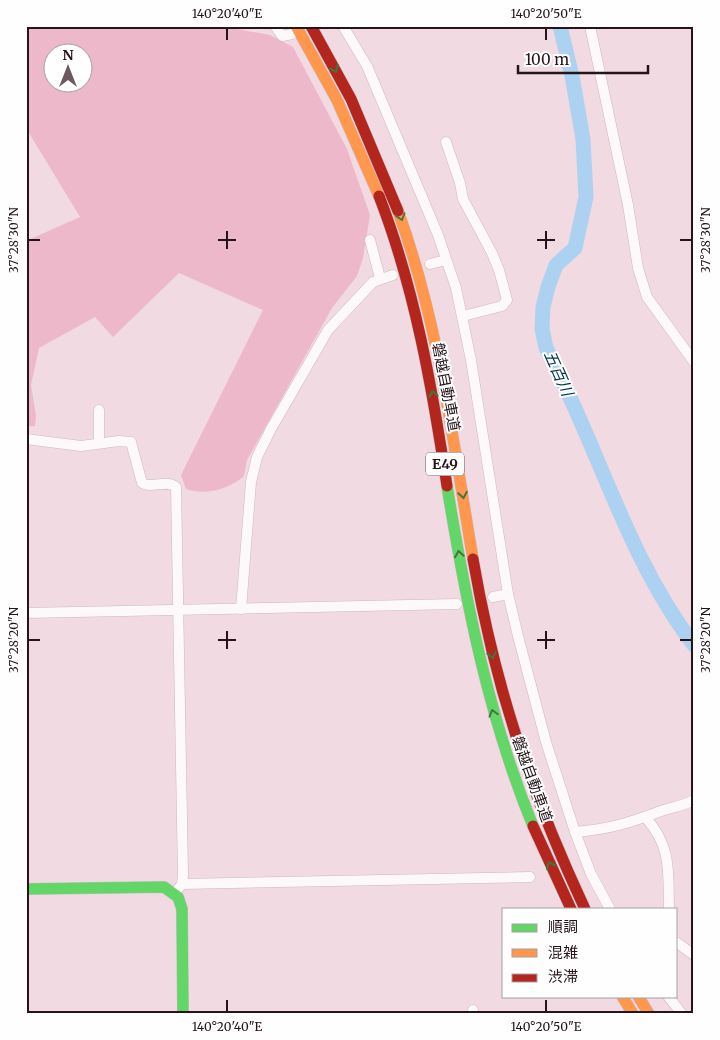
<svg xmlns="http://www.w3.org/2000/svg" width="720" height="1040" font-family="Merriweather,'Noto Sans JP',serif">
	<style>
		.green { fill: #eeb8cb; fill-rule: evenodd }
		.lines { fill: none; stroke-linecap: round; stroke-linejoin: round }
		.river { stroke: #add2f1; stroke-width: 15 }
		.street-casing { stroke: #cdb9c0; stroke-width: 11 }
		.fast-casing { stroke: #cdb9c0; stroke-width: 12 }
		.slow-casing { stroke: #cdb9c0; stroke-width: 12 }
		.jam-casing { stroke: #cdb9c0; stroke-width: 12 }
		.street { stroke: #fdf9fb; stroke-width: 10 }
		.fast { stroke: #63d668; stroke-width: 11 }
		.slow { stroke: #ff974d; stroke-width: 11 }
		.jam { stroke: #b3261e; stroke-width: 11 }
		.oneway { stroke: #447541 }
		.ticks { fill: none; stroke: #25141a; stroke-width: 2 }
		.labels { text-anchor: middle; stroke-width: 4; stroke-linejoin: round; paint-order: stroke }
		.shield { fill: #fefefe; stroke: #665a5e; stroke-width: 1 }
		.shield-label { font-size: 14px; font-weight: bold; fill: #25141a }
		.street-label { font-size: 15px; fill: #25141a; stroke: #fefefe }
		.water-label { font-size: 16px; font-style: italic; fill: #003650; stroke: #fefefe }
		.neatline { fill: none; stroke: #25141a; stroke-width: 2 }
		.ticks-label { font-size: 12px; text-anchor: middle; fill: #25141a }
	</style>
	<rect width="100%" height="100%" fill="#f1dae2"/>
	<path class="green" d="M26,26H235L237,29L270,35L293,47L347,149L370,215L363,258L357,276L332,308L247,460L244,476C229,489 206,496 186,489L181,475L263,310L179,273L113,337L95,317L39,348L31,385L36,416L35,426H26V241L80,217L26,128ZM52,52H82V82H52Z"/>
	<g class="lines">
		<path class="river" d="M560,26L572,76L583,139L586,197L575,248L556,265L548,287L543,307L542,329L546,348C598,445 626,556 694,645"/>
		<defs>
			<g id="street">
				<polyline points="275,26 282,36 292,34"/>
				<polyline points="343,26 367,66 438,235 456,288 471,360 508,594 518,636 546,742 575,832 591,874 610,909"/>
				<polyline points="590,26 628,205 638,268 647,297 694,362"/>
				<polyline points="446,142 460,183 463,199 492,253 499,270 507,300 502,306 463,316"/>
				<polyline points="370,240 380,278"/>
				<polyline points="430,264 446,260"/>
				<polyline points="99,410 99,443"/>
				<path d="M26,439L81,446L119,441L131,442L142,483C152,489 165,479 176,487L183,875L182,884L175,893"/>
				<polyline points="493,597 508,594"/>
				<polyline points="241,609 251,482 257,457 271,429 328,330 373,282 393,275"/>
				<polyline points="26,613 457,604"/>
				<path d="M646,818C672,847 668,873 669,909"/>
				<path d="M575,832C610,829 629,823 661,811C672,807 683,806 694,800"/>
				<polyline points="182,884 530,877"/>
				<polyline points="676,942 694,955"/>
				<polyline points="668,996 682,1014"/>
				<polyline points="473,1010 473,1014"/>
			</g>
			<g id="fast">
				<path d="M447,486C466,602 488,716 533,826"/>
				<polyline points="26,889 164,887 178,897 182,909 183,1014"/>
			</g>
			<g id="slow">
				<polyline points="296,26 337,100 379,196"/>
				<path d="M398,211C439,324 453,442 473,559"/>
				<polyline points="622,996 633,1014"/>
				<polyline points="638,996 649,1014"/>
			</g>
			<g id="jam">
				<polyline points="311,26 351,99 398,211"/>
				<path d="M379,196C415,289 432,387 447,486"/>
				<path d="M473,559C495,687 530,791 585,909"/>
				<polyline points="533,826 571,909"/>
			</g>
		</defs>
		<use href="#street" class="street-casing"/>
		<use href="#fast" class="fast-casing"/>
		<use href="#slow" class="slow-casing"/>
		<use href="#jam" class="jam-casing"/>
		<use href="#street" class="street"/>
		<use href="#fast" class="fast"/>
		<use href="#slow" class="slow"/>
		<use href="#jam" class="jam"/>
	</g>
	<defs><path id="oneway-chevron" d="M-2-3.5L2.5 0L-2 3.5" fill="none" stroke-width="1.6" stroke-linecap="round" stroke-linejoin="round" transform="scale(1.25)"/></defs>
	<g class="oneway">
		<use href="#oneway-chevron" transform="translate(335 69) rotate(63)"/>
		<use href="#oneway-chevron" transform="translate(401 217) rotate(72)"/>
		<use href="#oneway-chevron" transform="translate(433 394) rotate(-100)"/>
		<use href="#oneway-chevron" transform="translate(463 495) rotate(81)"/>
		<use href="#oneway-chevron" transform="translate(459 554) rotate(-99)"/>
		<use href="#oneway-chevron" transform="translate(492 655) rotate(77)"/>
		<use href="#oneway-chevron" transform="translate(493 713) rotate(-106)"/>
		<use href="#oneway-chevron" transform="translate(550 865) rotate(-116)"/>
	</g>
	<path class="ticks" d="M227,28V40M546,28V40M227,231V249M546,231V249M28,240H40M218,240H236M537,240H555M680,240H692M227,631V649M546,631V649M28,640H40M218,640H236M537,640H555M680,640H692M227,1000V1012M546,1000V1012"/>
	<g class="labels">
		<rect class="shield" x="426" y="452.5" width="38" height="23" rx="4"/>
		<g class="shield-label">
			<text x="445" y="469">E49</text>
		</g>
		<g class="street-label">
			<text transform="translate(446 387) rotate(79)" y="5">磐越自動車道</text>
			<text transform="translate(532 779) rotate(70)" y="5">磐越自動車道</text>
		</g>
		<g class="water-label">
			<text transform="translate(559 373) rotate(66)" y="6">五百川</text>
		</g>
	</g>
	<rect width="720" height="1040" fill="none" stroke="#fefefe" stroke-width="55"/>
	<rect x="502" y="908" width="175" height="90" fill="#fefefe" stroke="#a7a0a3"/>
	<rect x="512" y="924" width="25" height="8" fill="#63d668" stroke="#a7a0a3"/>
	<text x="548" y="932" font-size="15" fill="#25141a">順調</text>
	<rect x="512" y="949" width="25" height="8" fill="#ff974d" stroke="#a7a0a3"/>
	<text x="548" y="958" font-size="15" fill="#25141a">混雑</text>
	<rect x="512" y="974" width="25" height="8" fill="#b3261e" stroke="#a7a0a3"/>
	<text x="548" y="982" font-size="15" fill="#25141a">渋滞</text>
	<g transform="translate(68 68)"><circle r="24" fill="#fefefe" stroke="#a7a0a3"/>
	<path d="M0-4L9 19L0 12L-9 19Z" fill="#6c5960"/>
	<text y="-8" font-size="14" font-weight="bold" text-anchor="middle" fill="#25141a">N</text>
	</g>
	<path d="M518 65v8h130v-8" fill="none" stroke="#25141a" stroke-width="2.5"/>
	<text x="525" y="65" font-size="15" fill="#25141a" stroke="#fefefe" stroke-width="4" paint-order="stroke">100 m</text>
	<rect x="28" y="28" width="664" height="984" class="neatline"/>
	<g class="ticks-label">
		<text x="227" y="18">140°20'40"E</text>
		<text x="546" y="18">140°20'50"E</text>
		<text transform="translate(14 240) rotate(-90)" y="4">37°28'30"N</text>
		<text transform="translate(706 240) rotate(-90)" y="4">37°28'30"N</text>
		<text transform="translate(14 640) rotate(-90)" y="4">37°28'20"N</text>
		<text transform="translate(706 640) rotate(-90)" y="4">37°28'20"N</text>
		<text x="227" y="1031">140°20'40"E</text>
		<text x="546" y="1031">140°20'50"E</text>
	</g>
</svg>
